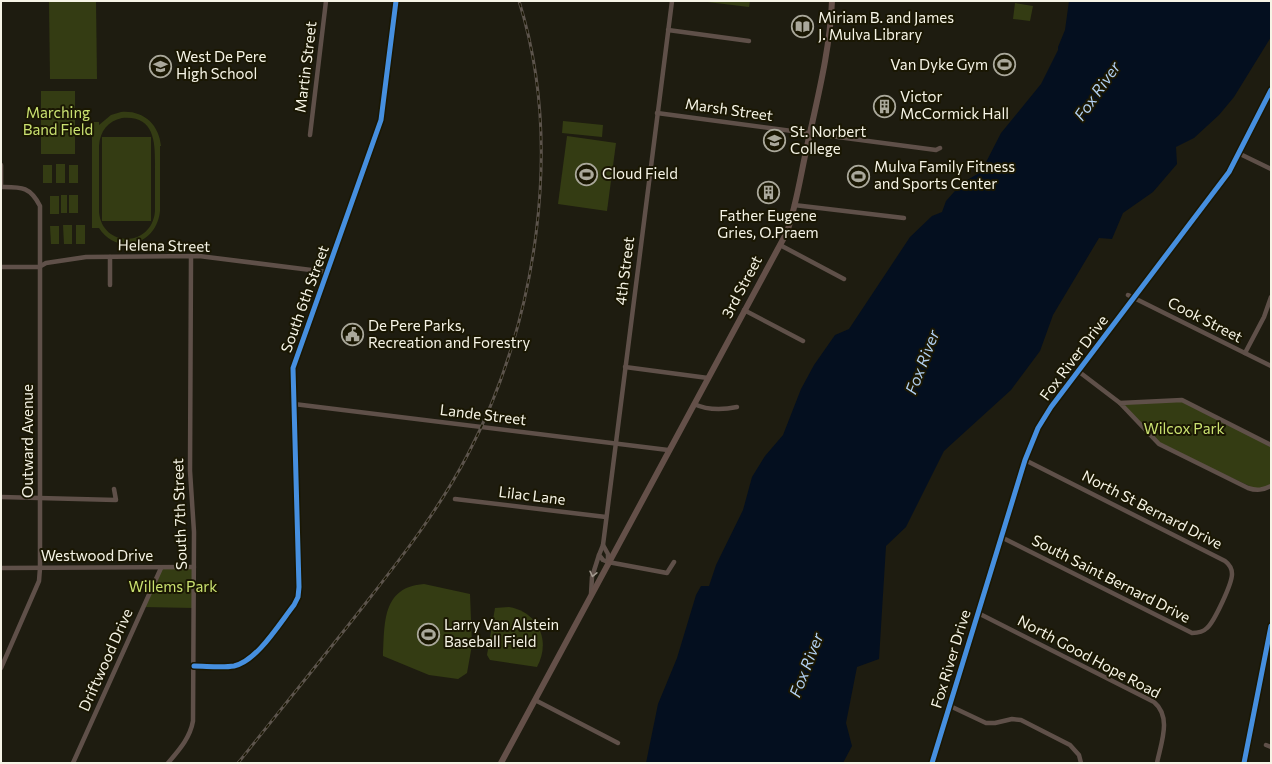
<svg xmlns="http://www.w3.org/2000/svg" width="1272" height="764" font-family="Commissioner,sans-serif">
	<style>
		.green { fill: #343c13; fill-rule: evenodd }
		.water { fill: #040f1f }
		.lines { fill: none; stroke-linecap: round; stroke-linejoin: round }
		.street { stroke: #5f5049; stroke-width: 4.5 }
		.secondary { stroke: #645049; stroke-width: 6 }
		.rail-casing { stroke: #5c544c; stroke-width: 3 }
		.rail { stroke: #1a1703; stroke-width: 1.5; stroke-dasharray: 4.5; stroke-linecap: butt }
		.cycleway-casing { stroke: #1a1703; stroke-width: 8 }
		.cycleway { stroke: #468fdf; stroke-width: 5 }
		.oneway { stroke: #a39a90 }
		.labels { text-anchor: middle; stroke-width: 4; stroke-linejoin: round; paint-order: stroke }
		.poi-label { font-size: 15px; fill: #f6f4e6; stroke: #1a1703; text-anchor: start }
		.street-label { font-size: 15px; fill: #f6f4e6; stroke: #1a1703 }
		.park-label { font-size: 15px; fill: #cae170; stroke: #1a1703 }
		.water-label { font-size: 16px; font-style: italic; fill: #b2d0f1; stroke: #1a1703 }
	</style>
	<rect width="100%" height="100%" fill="#1e1c10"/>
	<g class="green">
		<polygon points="49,1 96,1 97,79 50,79"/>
		<polygon points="699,1 750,1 749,7"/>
		<polygon points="1015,3 1033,6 1030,21 1013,19"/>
		<rect x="41" y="91" width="34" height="63"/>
		<path d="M121,112C143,110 159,124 161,146H160V211C157,244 118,257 99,228H92V122H99V125L111,115ZM122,118C157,115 155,146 155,170C155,184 155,198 155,211C152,248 102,248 99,212V146C100,131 108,121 122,118Z"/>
		<polygon points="563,121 603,125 602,137 562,133"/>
		<polygon points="567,136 616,143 607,211 558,204"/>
		<rect x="102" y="137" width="49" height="84"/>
		<rect x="56" y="164" width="9" height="19"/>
		<rect x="43" y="165" width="9" height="18"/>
		<rect x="69" y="165" width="9" height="18"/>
		<rect x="61" y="195" width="6" height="18"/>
		<rect x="69" y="195" width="9" height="18"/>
		<rect x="50" y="196" width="9" height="18"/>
		<polygon points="63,225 72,225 72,244 64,244"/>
		<rect x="76" y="225" width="9" height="19"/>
		<polygon points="50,226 59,226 59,244 51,244"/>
		<polygon points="1182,400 1271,445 1271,486 1258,490 1159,444 1120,403"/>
		<polygon points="194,567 194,608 143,607 161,568"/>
		<path d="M424,584L470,594L472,645L467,673L458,679L429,675L383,656C385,625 381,587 424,584Z"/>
		<path d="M509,607C539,612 551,642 537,667L490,660L487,655L495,608Z"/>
	</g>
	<polygon class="water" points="1069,1 1271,1 1271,37 1234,97 1219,115 1194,138 1176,147 1177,164 1153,192 1123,213 1112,239 1099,238 1053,315 1040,351 1011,390 944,451 906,527 886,546 879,659 857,667 846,723 852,746 843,763 646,763 658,704 677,658 696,595 701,586 709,586 716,565 743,510 752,477 765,456 783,435 801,389 814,365 835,335 849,329 910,237 932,216 942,212 946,201 962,183 981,172 1001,133 1041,84 1058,50 1058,47 1065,30"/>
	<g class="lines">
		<g class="street">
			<polyline points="672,1 603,545 599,555 603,560 608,562 667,573 674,562"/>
			<polyline points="668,30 749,41"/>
			<polyline points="657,113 936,150 940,148"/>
			<polyline points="310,135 326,1"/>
			<polyline points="1238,153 1271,169"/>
			<polyline points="1,165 1,187"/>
			<path d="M1,187C21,187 30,186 40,206V568L39,581L1,668"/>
			<polyline points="794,205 904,218"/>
			<polyline points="780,245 844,279"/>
			<polyline points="110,257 110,285"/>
			<polyline points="1,267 39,267 46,263 86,257 199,256 327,272"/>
			<polyline points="1128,295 1271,366"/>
			<polyline points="744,310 803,341"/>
			<polyline points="1245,353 1264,317 1271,297"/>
			<polyline points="625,367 708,378"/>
			<polyline points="1078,371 1120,403"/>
			<polyline points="294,404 668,450"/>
			<path d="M694,404C707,410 723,410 737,407"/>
			<path d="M1271,445L1182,400L1120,403L1159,444L1248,488C1257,491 1263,490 1271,486"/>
			<polyline points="1,497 116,500 114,489"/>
			<polyline points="455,499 606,517"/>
			<path d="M1001,537L1192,633C1198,633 1203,632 1207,628C1214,622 1232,584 1232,574C1232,569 1229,564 1225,561L1025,460"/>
			<polyline points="603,545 608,554 608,562"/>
			<polyline points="1,568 194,567"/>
			<polyline points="591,594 592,577 599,555"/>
			<path d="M978,613L1154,702C1172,717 1161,743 1157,763"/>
			<path d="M194,666C206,666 222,668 234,666C257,661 279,624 294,605L298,597L299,587L293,368L381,120L396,1"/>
			<polyline points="535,700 618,743"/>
			<polyline points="950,706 986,723 995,723 1012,719 1021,720 1070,745 1079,755 1081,763"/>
			<polyline points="1266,745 1271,747"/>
			<polyline points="73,763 161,568"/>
			<path d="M168,763C179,750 190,738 193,721L194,532L190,471L191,256"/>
			<polyline points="932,763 1025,460 1038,428 1051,407 1229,172 1271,90"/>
		</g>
		<path class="secondary" d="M501,763L787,232C797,203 801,172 808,142C818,96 830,49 832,1"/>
		<defs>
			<path id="rail" d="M238,763C282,708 326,654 369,599C405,553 441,506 468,454C537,323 564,144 519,1"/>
		</defs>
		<use href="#rail" class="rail-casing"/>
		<use href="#rail" class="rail"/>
		<defs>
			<g id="cycleway">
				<path d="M194,666C206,666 222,668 234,666C257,661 279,624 294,605L298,597L299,587L293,368L381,120L396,1"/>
				<polyline points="932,763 1025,460 1038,428 1051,407 1229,172 1271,90"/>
				<polyline points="1244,763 1271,626"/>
			</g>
		</defs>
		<use href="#cycleway" class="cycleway-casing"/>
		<use href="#cycleway" class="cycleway"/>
	</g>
	<defs><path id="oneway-chevron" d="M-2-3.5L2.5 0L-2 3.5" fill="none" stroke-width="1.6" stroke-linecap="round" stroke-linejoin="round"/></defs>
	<use class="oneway" href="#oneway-chevron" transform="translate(593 574) rotate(103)"/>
	<defs>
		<symbol id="library-ring" viewBox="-11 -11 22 22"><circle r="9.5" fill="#1a1703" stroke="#aaa89b" stroke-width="1.5"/><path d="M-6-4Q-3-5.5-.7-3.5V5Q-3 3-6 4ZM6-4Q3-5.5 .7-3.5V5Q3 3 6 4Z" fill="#aaa89b"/></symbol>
		<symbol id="stadium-ring" viewBox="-11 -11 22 22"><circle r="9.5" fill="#1a1703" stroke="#aaa89b" stroke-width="1.5"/><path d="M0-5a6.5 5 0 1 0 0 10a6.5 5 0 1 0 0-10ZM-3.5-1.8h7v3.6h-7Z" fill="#aaa89b"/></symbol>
		<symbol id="school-ring" viewBox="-11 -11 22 22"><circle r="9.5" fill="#1a1703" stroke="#aaa89b" stroke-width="1.5"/><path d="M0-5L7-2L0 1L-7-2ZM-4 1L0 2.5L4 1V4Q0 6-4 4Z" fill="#aaa89b"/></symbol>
		<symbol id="building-ring" viewBox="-11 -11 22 22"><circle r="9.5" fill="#1a1703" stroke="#aaa89b" stroke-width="1.5"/><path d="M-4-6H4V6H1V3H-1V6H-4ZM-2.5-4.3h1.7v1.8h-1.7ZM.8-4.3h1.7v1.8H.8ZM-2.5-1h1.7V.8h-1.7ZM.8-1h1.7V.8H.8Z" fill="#aaa89b"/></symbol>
		<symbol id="university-ring" viewBox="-11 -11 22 22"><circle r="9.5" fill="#1a1703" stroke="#aaa89b" stroke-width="1.5"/><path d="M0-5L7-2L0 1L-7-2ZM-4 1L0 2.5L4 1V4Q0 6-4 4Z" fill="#aaa89b"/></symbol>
		<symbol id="civic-ring" viewBox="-11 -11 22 22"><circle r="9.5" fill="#1a1703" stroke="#aaa89b" stroke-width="1.5"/><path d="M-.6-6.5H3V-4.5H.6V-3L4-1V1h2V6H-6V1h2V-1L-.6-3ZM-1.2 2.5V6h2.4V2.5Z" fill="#aaa89b"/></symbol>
	</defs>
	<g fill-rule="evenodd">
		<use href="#library-ring" x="790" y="14" width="25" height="25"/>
		<use href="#stadium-ring" x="992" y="52" width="25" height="25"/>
		<use href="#school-ring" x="148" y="54" width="25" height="25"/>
		<use href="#building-ring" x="872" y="94" width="25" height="25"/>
		<use href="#university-ring" x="762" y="128" width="25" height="25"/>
		<use href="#stadium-ring" x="574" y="162" width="25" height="25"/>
		<use href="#stadium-ring" x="846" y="164" width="25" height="25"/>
		<use href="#building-ring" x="756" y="180" width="25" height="25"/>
		<use href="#civic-ring" x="340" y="322" width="25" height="25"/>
		<use href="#stadium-ring" x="416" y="622" width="25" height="25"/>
	</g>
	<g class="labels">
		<g class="poi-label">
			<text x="818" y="23">Miriam B. and James<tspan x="818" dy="17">J. Mulva Library</tspan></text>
			<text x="176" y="62">West De Pere<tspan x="176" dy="17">High School</tspan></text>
			<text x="988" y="70" text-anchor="end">Van Dyke Gym</text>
			<text x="900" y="102">Victor<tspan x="900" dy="17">McCormick Hall</tspan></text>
			<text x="790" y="137">St. Norbert<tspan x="790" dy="17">College</tspan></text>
			<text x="874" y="172">Mulva Family Fitness<tspan x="874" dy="17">and Sports Center</tspan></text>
			<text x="602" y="179">Cloud Field</text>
			<text x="768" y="221" text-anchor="middle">Father Eugene<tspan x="768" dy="17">Gries, O.Praem</tspan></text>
			<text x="368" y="331">De Pere Parks,<tspan x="368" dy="17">Recreation and Forestry</tspan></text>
			<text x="444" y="630">Larry Van Alstein<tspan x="444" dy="17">Baseball Field</tspan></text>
		</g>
		<g class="street-label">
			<text transform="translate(306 67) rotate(-83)" y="5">Martin Street</text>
			<text transform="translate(729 110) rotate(8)" y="5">Marsh Street</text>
			<text transform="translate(164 246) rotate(1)" y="5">Helena Street</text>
			<text transform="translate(625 271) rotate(-83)" y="5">4th Street</text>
			<text transform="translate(742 287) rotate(-62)" y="5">3rd Street</text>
			<text transform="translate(305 299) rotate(-70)" y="5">South 6th Street</text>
			<text transform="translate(1205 320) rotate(27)" y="5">Cook Street</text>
			<text transform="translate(1074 358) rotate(-53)" y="5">Fox River Drive</text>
			<text transform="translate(483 415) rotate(7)" y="5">Lande Street</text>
			<text transform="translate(28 441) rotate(-90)" y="5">Outward Avenue</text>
			<text transform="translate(532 496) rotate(7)" y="5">Lilac Lane</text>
			<text transform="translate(1152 510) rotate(27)" y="5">North St Bernard Drive</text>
			<text transform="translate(180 514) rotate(-92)" y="5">South 7th Street</text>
			<text x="97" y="561">Westwood Drive</text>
			<text transform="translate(1111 579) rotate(27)" y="5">South Saint Bernard Drive</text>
			<text transform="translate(1089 657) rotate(28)" y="5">North Good Hope Road</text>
			<text transform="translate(951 659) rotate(-73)" y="5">Fox River Drive</text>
			<text transform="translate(106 660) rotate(-66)" y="5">Driftwood Drive</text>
		</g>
		<g class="park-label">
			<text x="58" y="118">Marching<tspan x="58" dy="17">Band Field</tspan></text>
			<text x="1184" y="434">Wilcox Park</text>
			<text x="173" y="592">Willems Park</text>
		</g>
		<g class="water-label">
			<text transform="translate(1097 91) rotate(-55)" y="6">Fox River</text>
			<text transform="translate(922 362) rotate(-69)" y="6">Fox River</text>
			<text transform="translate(806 665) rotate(-69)" y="6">Fox River</text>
		</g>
	</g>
	<rect width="1272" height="764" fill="none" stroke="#f6f4e6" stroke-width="4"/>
</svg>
